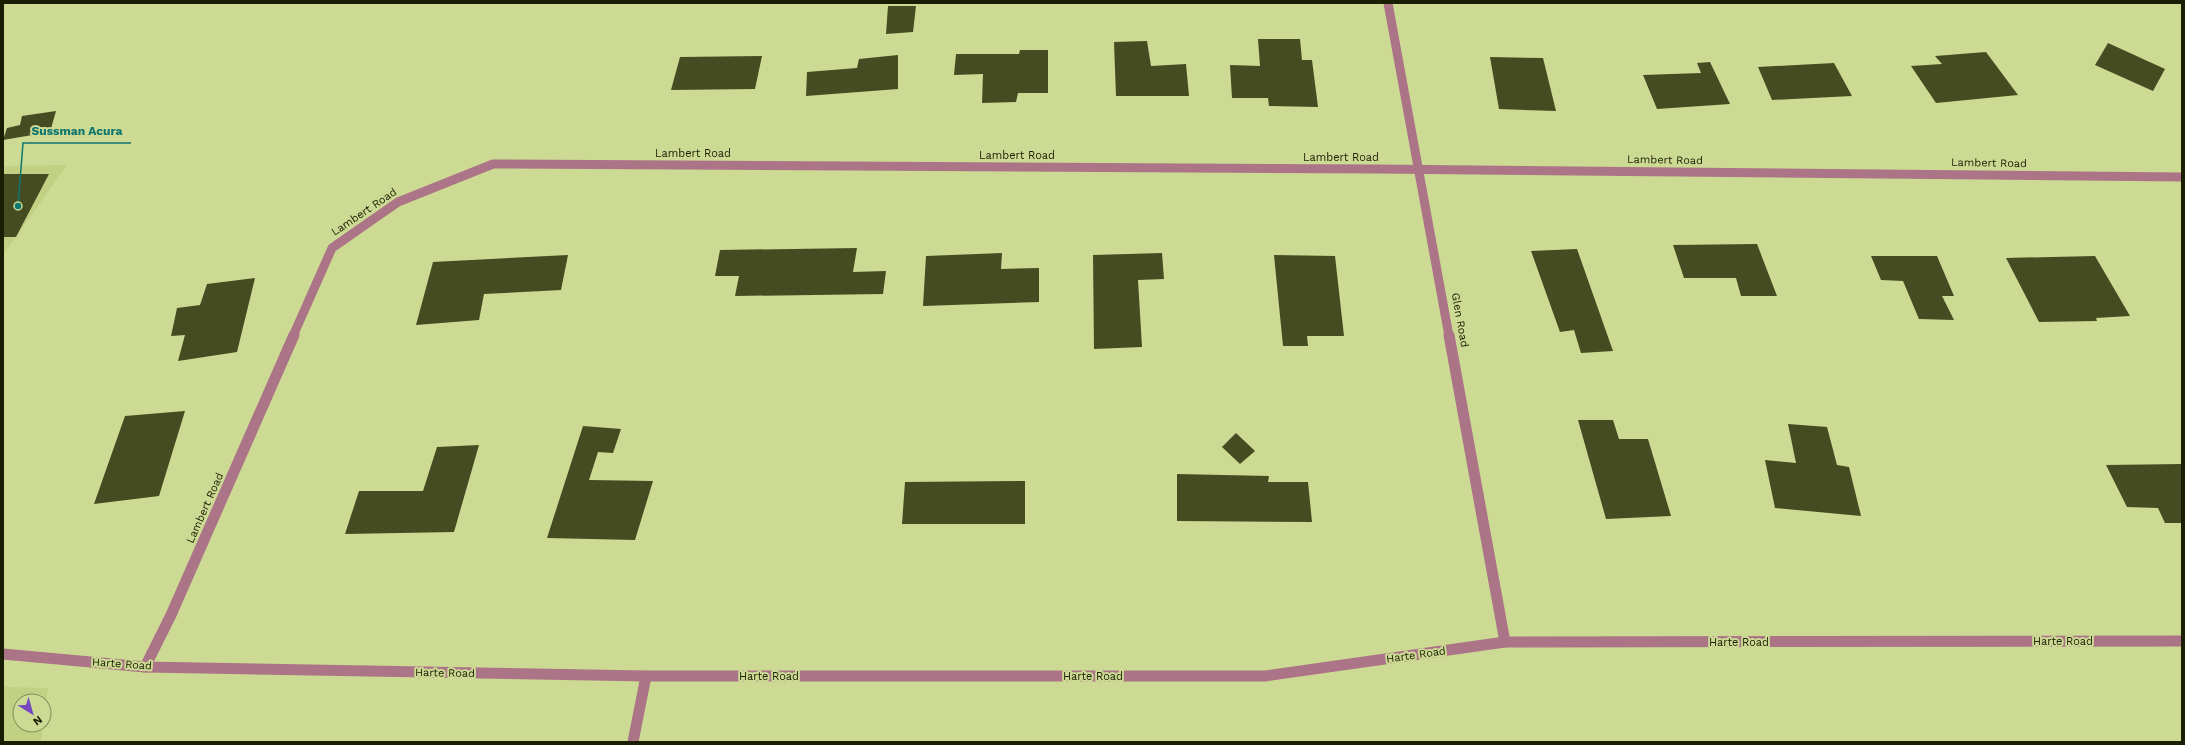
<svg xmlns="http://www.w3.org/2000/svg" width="2185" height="745" font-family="'Work Sans',sans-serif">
<rect width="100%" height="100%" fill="#ccda94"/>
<g fill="#c2d083">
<polygon points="67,165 3,255 3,166"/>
<polygon points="3,687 48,688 44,719 44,701 20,701 20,725 43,725 41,742 3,742"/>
</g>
<g fill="#454c21">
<polygon points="888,6 916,6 913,32 886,34"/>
<polygon points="1258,39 1300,39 1302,60 1312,60 1318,107 1269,106 1268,98 1232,98 1230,65 1260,66"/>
<polygon points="1147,41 1151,66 1186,64 1189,96 1116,96 1114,42"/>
<polygon points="2108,43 2165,69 2153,91 2095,65"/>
<polygon points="1020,50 1048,50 1048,93 1018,93 1016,102 982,103 983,74 954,75 956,54 1019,54"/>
<polygon points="1986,52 2018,95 1936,103 1911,66 1942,64 1935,56"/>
<polygon points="898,55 898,89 806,96 807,72 857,68 859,59"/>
<polygon points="762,56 755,89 671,90 680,57"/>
<polygon points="1490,57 1543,58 1556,111 1499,109"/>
<polygon points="1710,62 1730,104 1657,109 1643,75 1701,73 1697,63"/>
<polygon points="1834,63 1852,96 1772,100 1758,67"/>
<polygon points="56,111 50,132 3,140 7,128 20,125 22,116"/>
<polygon points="3,174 49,174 16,237 3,237"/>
<polygon points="1757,244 1777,296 1741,296 1736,278 1684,278 1673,245"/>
<polygon points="857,248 853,272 886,271 883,294 735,296 739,276 715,276 720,250"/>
<polygon points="1577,249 1613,351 1581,353 1574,330 1560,332 1531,251"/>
<polygon points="1002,253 1001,269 1039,268 1039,302 923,306 926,256"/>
<polygon points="1162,253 1164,279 1138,280 1142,347 1094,349 1093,255"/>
<polygon points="568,255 561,290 484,294 479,320 416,325 433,262"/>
<polygon points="1274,255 1335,256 1344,336 1307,336 1308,346 1283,346"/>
<polygon points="1871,256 1937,256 1954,296 1942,296 1954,320 1919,319 1903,281 1881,280"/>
<polygon points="2095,256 2130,316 2096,318 2097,321 2039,322 2006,258"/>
<polygon points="255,278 237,352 178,361 185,335 171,336 177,308 200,305 207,284"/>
<polygon points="185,411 159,496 94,504 125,416"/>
<polygon points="1578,420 1613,420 1619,439 1648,439 1671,516 1606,519"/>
<polygon points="1788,424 1827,427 1837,465 1849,467 1861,516 1775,508 1765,460 1796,463"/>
<polygon points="583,426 621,429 613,453 598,452 589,480 653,481 635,540 547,538"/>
<polygon points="1236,433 1255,451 1240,464 1222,447"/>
<polygon points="479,445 454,532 345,534 359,491 423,491 437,447"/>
<polygon points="2182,464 2182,523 2165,523 2158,508 2127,507 2106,465"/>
<polygon points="1177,474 1269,476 1268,482 1308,482 1312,522 1177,521"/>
<polygon points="1025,481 1025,524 902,524 905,482"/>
</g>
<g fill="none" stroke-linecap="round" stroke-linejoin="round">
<g stroke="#ac7487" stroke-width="9">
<polyline points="1388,3 1449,336"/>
<polyline points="293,336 332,248 398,202 493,164 1377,169 2182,177"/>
</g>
<g stroke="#ac7487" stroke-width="11">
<polyline points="1449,335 1505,642"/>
<polyline points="3,654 145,667 646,676 1265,676 1505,642 2182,641"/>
<polyline points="145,667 171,615 294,335"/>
<polyline points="633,742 646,676"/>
</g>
</g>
<g text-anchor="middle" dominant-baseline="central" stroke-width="4" stroke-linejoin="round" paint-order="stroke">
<g font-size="11" fill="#191d02" stroke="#ccda94">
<text x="693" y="153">Lambert Road</text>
<text x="1017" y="155">Lambert Road</text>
<text x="1341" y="157">Lambert Road</text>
<text transform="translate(1665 160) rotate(1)">Lambert Road</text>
<text transform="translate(1989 163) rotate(1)">Lambert Road</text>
<text transform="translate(364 212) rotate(-34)">Lambert Road</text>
<text transform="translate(1460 320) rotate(80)">Glen Road</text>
<text transform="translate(205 508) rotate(-66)">Lambert Road</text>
<text x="2063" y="641">Harte Road</text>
<text x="1739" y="642">Harte Road</text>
<text transform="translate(1416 655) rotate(-8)">Harte Road</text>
<text transform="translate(122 664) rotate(4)">Harte Road</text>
<text transform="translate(445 673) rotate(1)">Harte Road</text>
<text x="769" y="676">Harte Road</text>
<text x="1093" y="676">Harte Road</text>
</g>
</g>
<path fill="none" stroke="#0f766e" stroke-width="1.5" d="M18 206L23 143H131"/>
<circle fill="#0f766e" stroke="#ccda94" stroke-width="1.5" cx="18" cy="206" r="4"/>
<g font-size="12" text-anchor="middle" font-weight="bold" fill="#0f766e" stroke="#ccda94" stroke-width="4" stroke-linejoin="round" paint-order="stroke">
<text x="77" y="135">Sussman Acura</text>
</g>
<rect width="2185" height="745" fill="none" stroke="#191d02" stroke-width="8"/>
<g transform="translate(32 713) rotate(143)"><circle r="19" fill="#ccda94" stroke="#848e5a"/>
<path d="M0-3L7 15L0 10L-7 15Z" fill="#7648c0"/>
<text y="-6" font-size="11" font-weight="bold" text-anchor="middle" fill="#191d02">N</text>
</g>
</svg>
